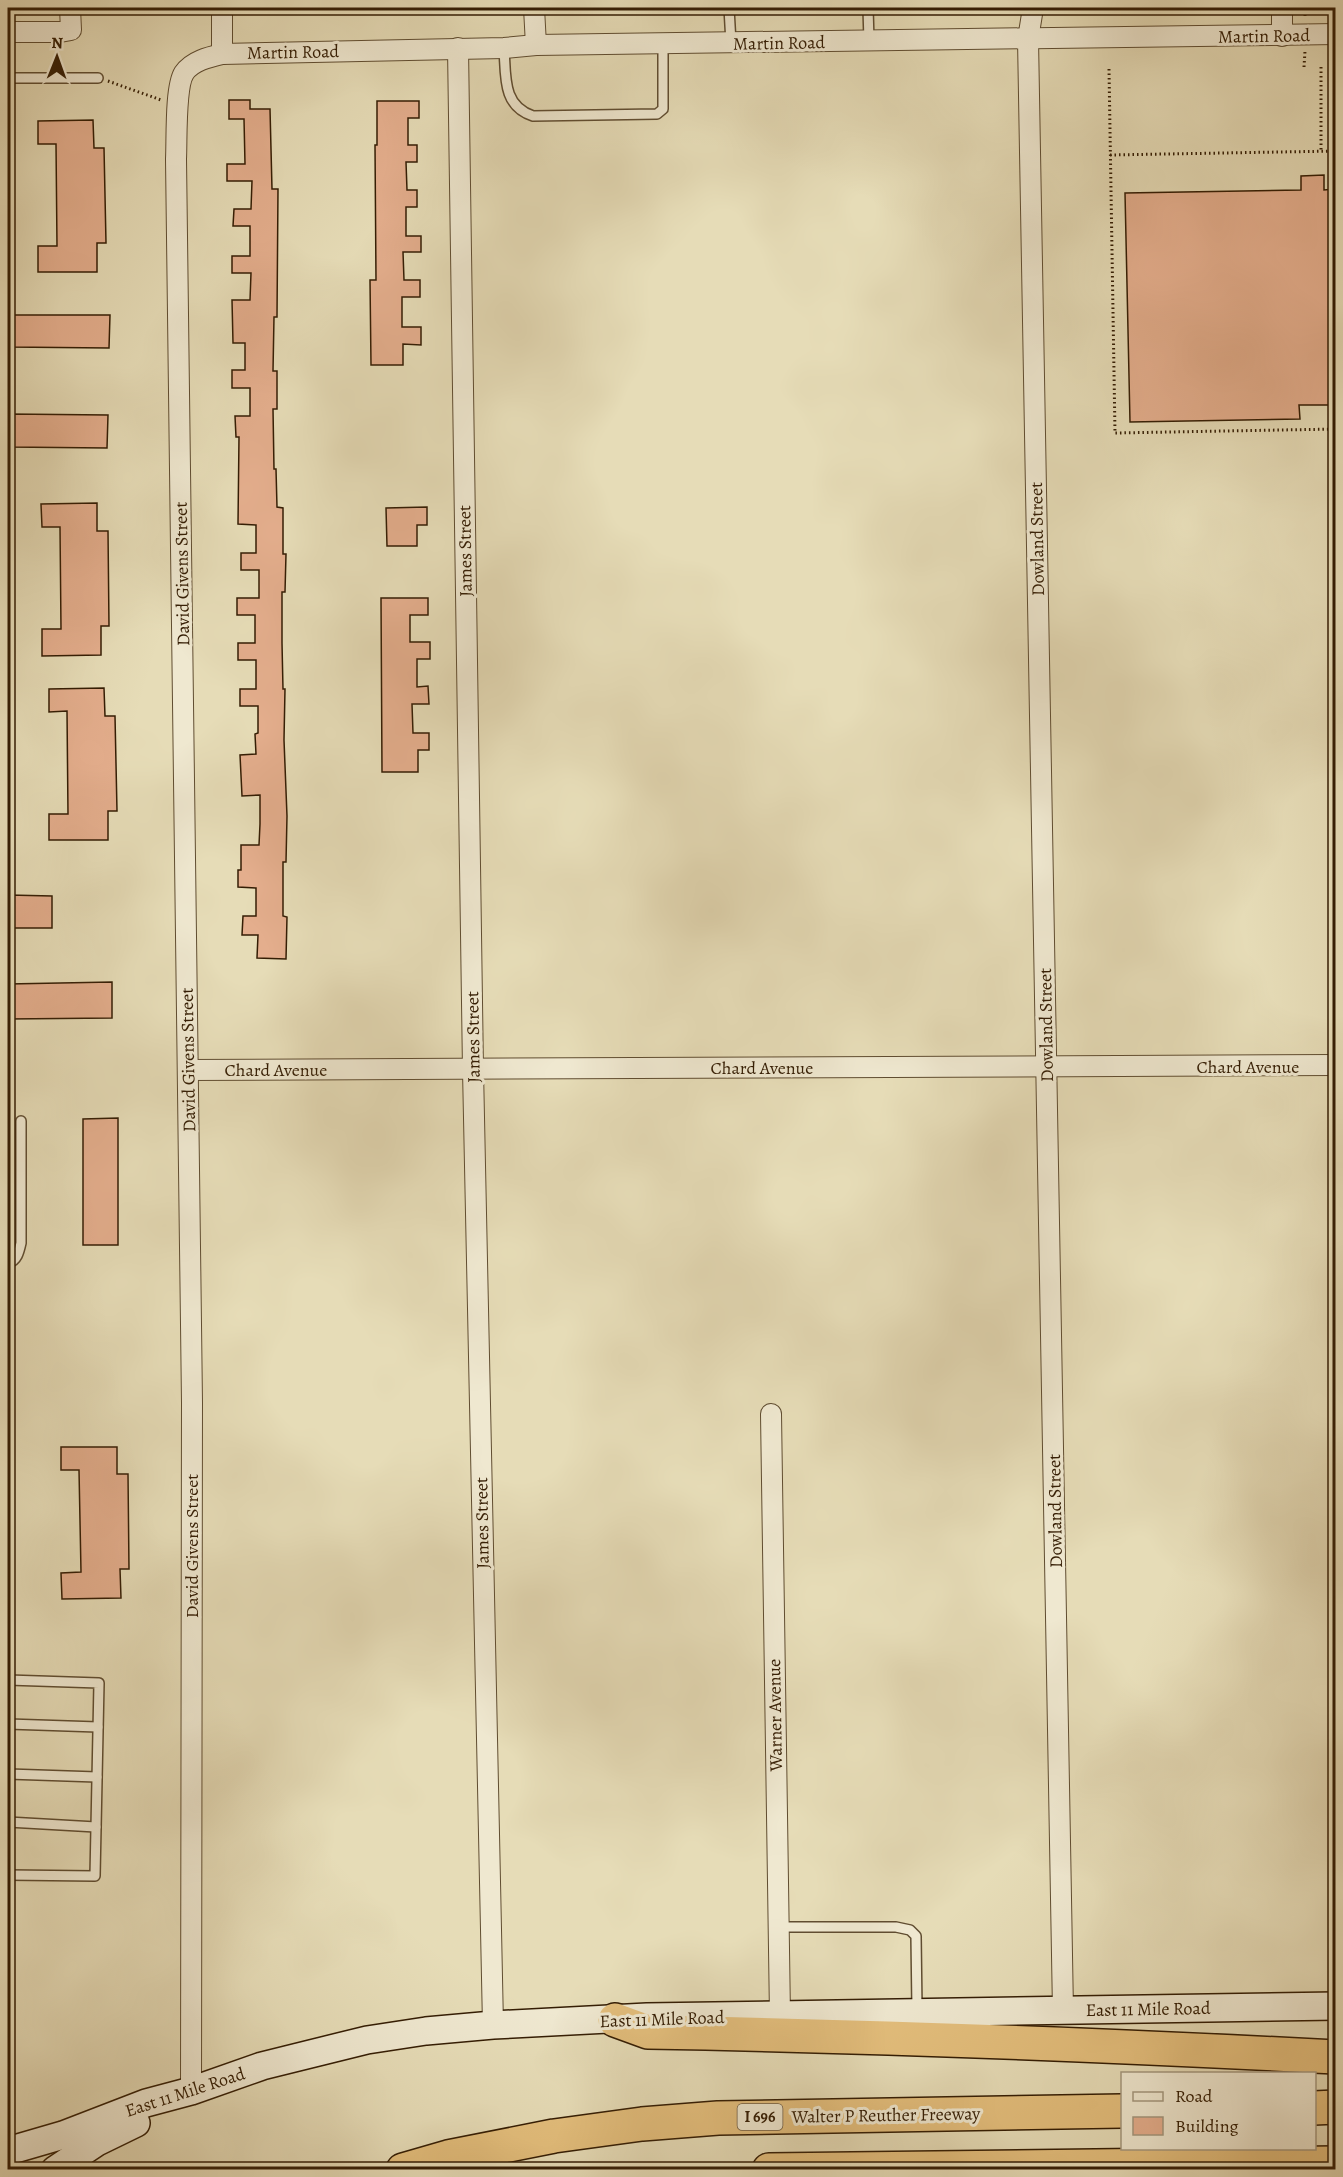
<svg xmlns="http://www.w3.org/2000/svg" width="1343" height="2177" font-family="Alegreya,serif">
<rect width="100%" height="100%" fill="#e6dcb7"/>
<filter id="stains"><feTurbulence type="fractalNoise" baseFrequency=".00333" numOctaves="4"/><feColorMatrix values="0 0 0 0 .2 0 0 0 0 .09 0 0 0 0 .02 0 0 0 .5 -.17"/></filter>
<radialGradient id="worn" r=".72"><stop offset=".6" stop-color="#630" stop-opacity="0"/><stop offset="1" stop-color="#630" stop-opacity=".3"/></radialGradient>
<g fill="#e4ae8d" stroke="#341d04" stroke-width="1.5">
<polygon points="229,100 250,100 250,109 270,109 272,189 278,189 277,317 274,317 273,371 277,371 277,409 273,409 274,469 276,469 277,507 283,508 283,554 286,554 285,592 282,592 282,643 283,689 285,689 284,740 287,816 286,862 283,862 283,916 287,917 286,959 257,958 258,935 242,935 243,916 256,916 256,888 238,887 238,870 241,870 241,845 259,845 260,824 260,795 242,796 240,755 256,754 255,734 258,733 258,706 240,706 240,689 256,689 256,660 238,660 238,643 255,643 255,615 237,615 237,598 259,598 259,570 241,570 241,553 256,553 256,525 238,524 239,437 236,437 235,416 250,416 250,388 232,388 232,370 245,370 245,343 233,343 232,300 250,300 251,273 232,273 232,256 250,256 250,226 233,226 234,209 251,209 252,181 227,181 227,164 245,164 244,119 229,119"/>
<polygon points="377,101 419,101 419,118 408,118 408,145 417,145 417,162 406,162 407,190 417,190 417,207 406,207 406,236 421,236 421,252 403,252 404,280 420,280 420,297 402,297 402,327 421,327 421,345 403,344 403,365 371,365 370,280 376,280 375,145 377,145"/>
<polygon points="93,120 94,148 104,148 106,243 97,243 97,272 38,272 38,246 57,246 56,144 38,144 38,121"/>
<polygon points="1324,175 1324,190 1335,189 1335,405 1299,405 1300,419 1130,422 1125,193 1301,190 1301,176"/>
<polygon points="8,315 110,315 109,348 8,347"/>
<polygon points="8,414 108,415 107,448 8,447"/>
<polygon points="97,503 97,531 108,531 109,626 101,626 101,655 42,656 42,629 61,629 60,527 42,527 41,504"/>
<polygon points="427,507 427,525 417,525 417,546 387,546 386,508"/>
<polygon points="381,598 428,598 428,615 410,615 410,642 430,642 430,659 417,659 417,687 428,686 429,704 412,704 413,733 429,733 429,750 418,750 418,772 382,772"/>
<polygon points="104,688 105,716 115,716 117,811 108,811 108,840 49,840 49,814 68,814 67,711 49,712 49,689"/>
<polygon points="8,895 52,896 52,928 8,928"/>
<polygon points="112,982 112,1018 8,1019 8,984"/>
<polygon points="118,1118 118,1245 83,1245 83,1119"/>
<polygon points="61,1447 117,1447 117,1474 128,1474 129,1569 120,1569 121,1598 62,1599 61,1573 81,1572 79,1470 61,1470"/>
</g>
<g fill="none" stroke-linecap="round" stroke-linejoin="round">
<defs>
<g id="service">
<polyline points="729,8 731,43"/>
<polyline points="868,8 869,41"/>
<path d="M504,48C506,76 502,106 533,116L657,114L663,109V44"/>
<polyline points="8,78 98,78"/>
<path d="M8,1263C17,1261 19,1252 21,1243V1121"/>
<polyline points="8,1680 99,1683 95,1876 8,1875"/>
<polyline points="8,1724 98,1727"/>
<polyline points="8,1774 97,1777"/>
<polyline points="8,1822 96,1827"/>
<polyline points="779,1927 896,1927 910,1930 916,1936 917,2009"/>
</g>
<g id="minor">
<polyline points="534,8 536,45"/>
<polyline points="1033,8 1028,39 1063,2011"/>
<polyline points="8,32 60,32 71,30 70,8"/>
<polyline points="1282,36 1282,8"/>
<polyline points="458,48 473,1070 493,2025"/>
<polyline points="222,54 222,8"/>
<polyline points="188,1070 1336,1065"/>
<polyline points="771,1414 780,2016"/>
<path d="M191,2091L192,1402L176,159C177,140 175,87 184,73C192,61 209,57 222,54L504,48L536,45L1336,34"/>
</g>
<g id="secondary">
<polyline points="8,2151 63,2135 146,2103 191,2091 262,2066 367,2040 426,2031 493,2025 647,2017 1336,2006"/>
<polyline points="55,2170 97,2142 136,2123"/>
</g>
<g id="motorway">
<path d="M615,2020L648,2032C878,2036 1106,2045 1336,2057"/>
<polyline points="1314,2108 1336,2107"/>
<polyline points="403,2170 448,2157 554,2136 642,2124 718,2118 1122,2111"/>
<polyline points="769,2170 1336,2163"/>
</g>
</defs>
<use href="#service" stroke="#604d31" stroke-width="12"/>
<use href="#minor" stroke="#604d31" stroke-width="22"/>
<use href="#secondary" stroke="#341d04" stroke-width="30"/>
<use href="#motorway" stroke="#341d04" stroke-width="36"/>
<g stroke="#341d04" stroke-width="3" stroke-dasharray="1.5 3" stroke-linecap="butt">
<polyline points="1305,16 1305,8"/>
<polyline points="1304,67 1305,51"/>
<polyline points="1321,67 1321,152"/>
<polyline points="1109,69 1115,433 1336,429"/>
<polyline points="108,81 161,100"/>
<polyline points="1110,155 1336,151"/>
</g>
<use href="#service" stroke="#efe8d0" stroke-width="9"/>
<use href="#minor" stroke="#efe8d0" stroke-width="20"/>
<use href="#secondary" stroke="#efe8d0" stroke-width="27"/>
<use href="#motorway" stroke="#e3be7c" stroke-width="33"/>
</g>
<g text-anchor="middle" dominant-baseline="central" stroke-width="6" stroke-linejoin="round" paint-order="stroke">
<rect fill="#efe8d0" stroke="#6c5a41" stroke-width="1.5" x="737.5" y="2104" width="45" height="26" rx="4.5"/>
<g font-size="16" font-weight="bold" fill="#341d04">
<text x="760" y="2117">I 696</text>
</g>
<g font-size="18" fill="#341d04" stroke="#efe8d0">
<text transform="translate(1264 36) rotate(-1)">Martin Road</text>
<text transform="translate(779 43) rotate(-1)">Martin Road</text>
<text transform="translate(293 52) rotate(-1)">Martin Road</text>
<text transform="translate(1037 539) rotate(-91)">Dowland Street</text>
<text transform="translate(465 551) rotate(-91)">James Street</text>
<text transform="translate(182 574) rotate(-91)">David Givens Street</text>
<text transform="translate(1046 1025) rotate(-91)">Dowland Street</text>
<text transform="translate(473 1037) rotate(-91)">James Street</text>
<text transform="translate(188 1060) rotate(-91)">David Givens Street</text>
<text x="1248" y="1067">Chard Avenue</text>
<text x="762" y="1068">Chard Avenue</text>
<text x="276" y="1070">Chard Avenue</text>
<text transform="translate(1055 1511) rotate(-91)">Dowland Street</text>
<text transform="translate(482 1523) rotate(-91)">James Street</text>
<text transform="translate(192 1546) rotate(-90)">David Givens Street</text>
<text transform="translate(775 1715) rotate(-91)">Warner Avenue</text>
<text transform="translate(1148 2009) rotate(-1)">East 11 Mile Road</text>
<text transform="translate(662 2019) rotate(-2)">East 11 Mile Road</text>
<text transform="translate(185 2092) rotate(-18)">East 11 Mile Road</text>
<text transform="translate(886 2115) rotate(-1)">Walter P Reuther Freeway</text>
</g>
</g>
<rect width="1343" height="2177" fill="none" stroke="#e6dcb7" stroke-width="30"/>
<rect x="9" y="9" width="1325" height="2159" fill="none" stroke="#341d04" stroke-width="3"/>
<rect x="15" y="15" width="1313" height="2147" fill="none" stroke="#341d04" stroke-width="1.5"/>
<rect x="1121" y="2072" width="195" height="78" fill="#efe8d0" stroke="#a4977e" stroke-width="1.5"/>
<rect x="1133" y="2092" width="30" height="9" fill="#efe8d0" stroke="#a4977e" stroke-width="1.5"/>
<text x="1175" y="2102" font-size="18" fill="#341d04">Road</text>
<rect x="1133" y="2117" width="30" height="18" fill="#e4ae8d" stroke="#a4977e" stroke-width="1.5"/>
<text x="1175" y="2132" font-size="18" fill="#341d04">Building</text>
<g transform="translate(57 57) rotate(1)" stroke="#efe8d0" stroke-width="4.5" paint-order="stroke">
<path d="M0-4.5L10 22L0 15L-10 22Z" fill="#341d04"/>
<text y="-9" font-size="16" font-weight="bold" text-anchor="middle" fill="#341d04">N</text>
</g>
<rect width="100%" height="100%" filter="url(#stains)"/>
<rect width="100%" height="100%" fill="url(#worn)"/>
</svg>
